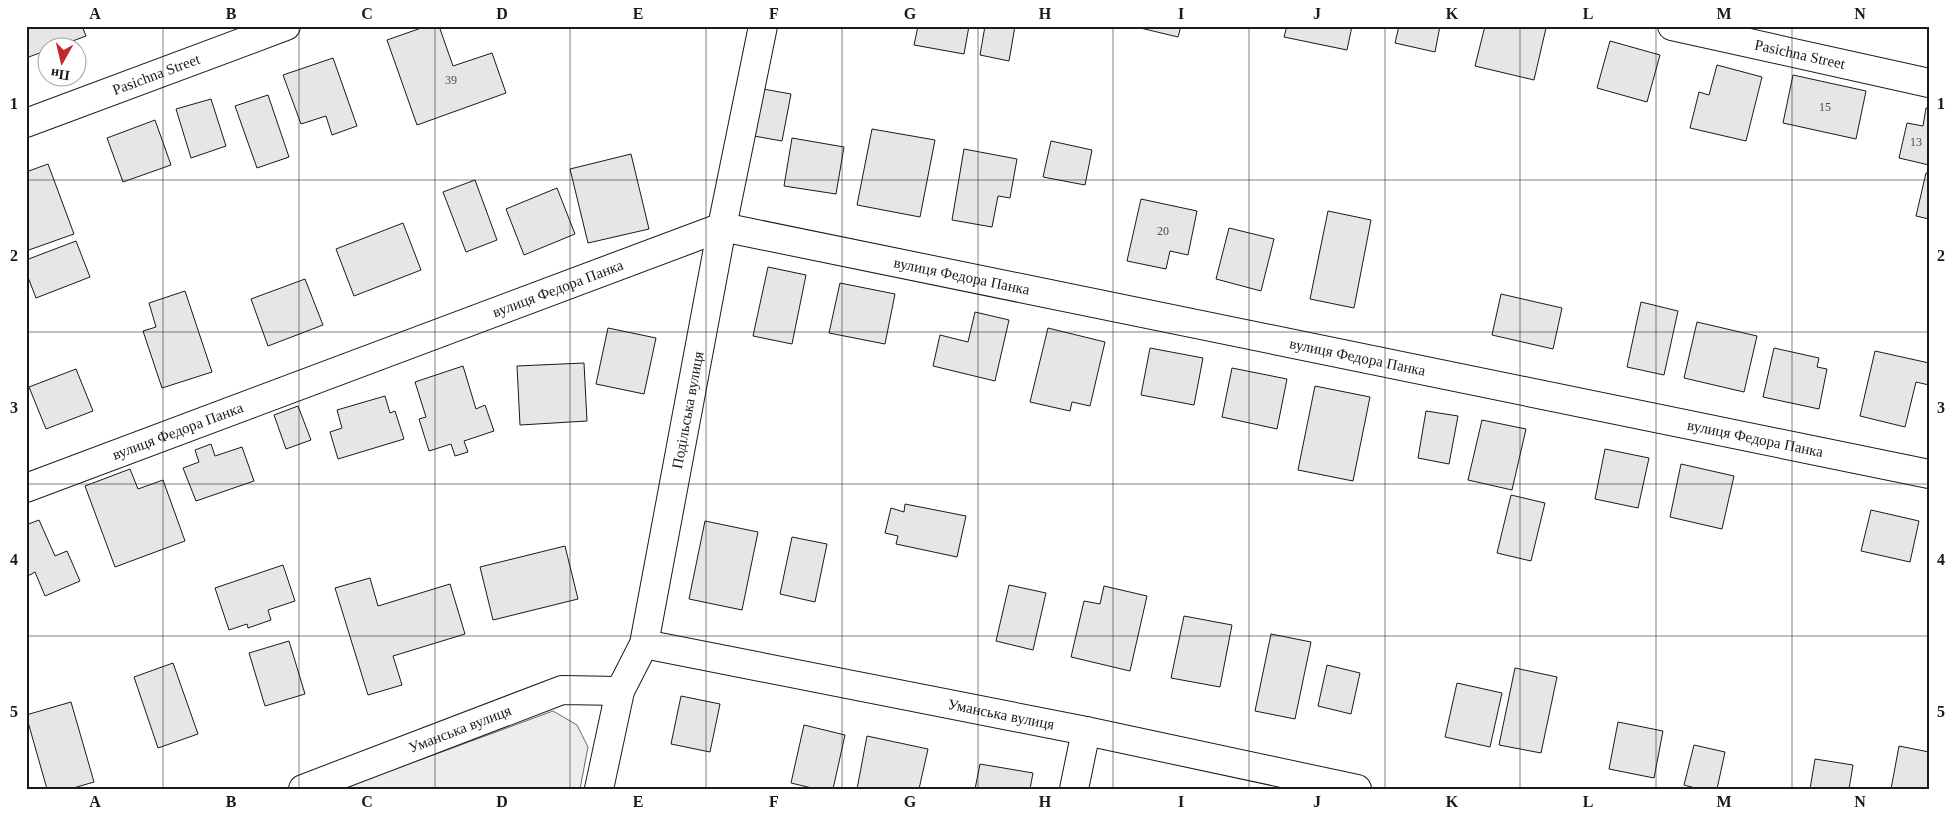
<svg xmlns="http://www.w3.org/2000/svg" width="1955" height="815" font-family="Georgia,serif">
<rect width="100%" height="100%" fill="#fff"/>
<polygon fill="#ededed" stroke="#6a6a6a" points="553,711 577,725 588,747 580,789 341,789"/>
<g fill="#e6e6e6" stroke="#1a1a1a">
<polygon points="26,26 82,26 86,36 54,48 48,48 48,50 26,58"/>
<polygon points="427,26 439,26 453,66 492,53 506,93 417,125 387,40"/>
<polygon points="918,26 969,26 964,54 914,45"/>
<polygon points="985,26 1015,26 1009,61 980,55"/>
<polygon points="1132,26 1181,26 1178,37"/>
<polygon points="1287,26 1352,26 1347,50 1284,37"/>
<polygon points="1399,26 1440,26 1435,52 1395,43"/>
<polygon points="1485,26 1546,28 1534,80 1475,66"/>
<polygon points="1610,41 1660,55 1647,102 1597,88"/>
<polygon points="333,58 357,126 332,135 326,116 301,124 283,75"/>
<polygon points="1717,65 1762,77 1746,141 1690,128 1699,92 1709,95"/>
<polygon points="1793,75 1866,91 1856,139 1783,123"/>
<polygon points="763,89 791,94 782,141 754,136"/>
<polygon points="268,95 289,157 257,168 235,106"/>
<polygon points="211,99 226,146 191,158 176,109"/>
<polygon points="1926,108 1929,108 1929,165 1899,158 1907,123 1923,126"/>
<polygon points="155,120 171,165 123,182 107,138"/>
<polygon points="872,129 935,140 920,217 857,205"/>
<polygon points="792,138 844,147 836,194 784,186"/>
<polygon points="1051,141 1092,150 1085,185 1043,177"/>
<polygon points="964,149 1017,159 1010,198 998,196 992,227 952,220"/>
<polygon points="631,154 649,229 588,243 570,169"/>
<polygon points="48,164 74,234 26,251 26,172"/>
<polygon points="1926,173 1929,173 1929,219 1916,216"/>
<polygon points="475,180 497,240 466,252 443,192"/>
<polygon points="557,188 575,234 524,255 506,209"/>
<polygon points="1141,199 1197,211 1188,255 1170,251 1166,269 1127,261"/>
<polygon points="1328,211 1371,220 1354,308 1310,299"/>
<polygon points="403,223 421,270 354,296 336,249"/>
<polygon points="1229,228 1274,239 1261,291 1216,279"/>
<polygon points="76,241 90,277 36,298 26,272 26,260"/>
<polygon points="768,267 806,275 792,344 753,336"/>
<polygon points="305,279 323,325 268,346 251,299"/>
<polygon points="840,283 895,294 885,344 829,333"/>
<polygon points="185,291 212,372 162,388 143,331 156,327 149,303"/>
<polygon points="1501,294 1562,308 1553,349 1492,335"/>
<polygon points="1641,302 1678,311 1664,375 1627,367"/>
<polygon points="975,312 1009,320 995,381 933,366 940,335 968,342"/>
<polygon points="1697,322 1757,336 1744,392 1684,378"/>
<polygon points="608,328 656,338 644,394 596,384"/>
<polygon points="1048,328 1105,342 1090,406 1072,402 1070,411 1030,402"/>
<polygon points="1150,348 1203,358 1194,405 1141,395"/>
<polygon points="1774,348 1819,358 1817,367 1827,369 1819,409 1763,397"/>
<polygon points="1875,351 1929,363 1929,385 1916,382 1905,427 1860,416"/>
<polygon points="584,363 587,421 520,425 517,366"/>
<polygon points="463,366 476,409 485,405 494,431 464,441 468,452 455,456 451,444 429,451 419,419 426,417 415,382"/>
<polygon points="1232,368 1287,379 1277,429 1222,417"/>
<polygon points="76,369 93,411 46,429 29,387"/>
<polygon points="1315,386 1370,397 1353,481 1298,470"/>
<polygon points="385,396 390,413 395,411 404,439 338,459 330,432 342,428 337,410"/>
<polygon points="298,406 311,440 286,449 274,415"/>
<polygon points="1426,411 1458,416 1449,464 1418,458"/>
<polygon points="1482,420 1526,429 1512,490 1468,480"/>
<polygon points="211,444 215,456 242,447 254,481 196,501 183,468 199,462 195,450"/>
<polygon points="1605,449 1649,458 1638,508 1595,499"/>
<polygon points="1681,464 1734,476 1722,529 1670,517"/>
<polygon points="130,469 138,489 163,480 185,541 115,567 85,486"/>
<polygon points="1511,495 1545,503 1531,561 1497,553"/>
<polygon points="905,504 966,516 957,557 896,544 898,536 885,533 891,508 904,512"/>
<polygon points="1871,510 1919,521 1910,562 1861,551"/>
<polygon points="39,520 55,556 67,551 80,581 45,596 35,572 26,577 26,525"/>
<polygon points="705,521 758,532 742,610 689,599"/>
<polygon points="792,537 827,544 815,602 780,594"/>
<polygon points="565,546 578,599 493,620 480,567"/>
<polygon points="283,565 295,601 268,610 271,620 248,628 247,624 229,630 215,588"/>
<polygon points="370,578 378,606 450,584 465,634 393,656 402,685 368,695 335,588"/>
<polygon points="1009,585 1046,593 1033,650 996,641"/>
<polygon points="1104,586 1147,596 1130,671 1071,657 1084,601 1100,604"/>
<polygon points="1184,616 1232,625 1220,687 1171,678"/>
<polygon points="1271,634 1311,642 1295,719 1255,711"/>
<polygon points="289,641 305,694 265,706 249,653"/>
<polygon points="173,663 198,734 158,748 134,677"/>
<polygon points="1327,665 1360,673 1351,714 1318,706"/>
<polygon points="1515,668 1557,677 1541,753 1499,745"/>
<polygon points="1457,683 1502,693 1490,747 1445,737"/>
<polygon points="681,696 720,704 710,752 671,744"/>
<polygon points="71,702 94,782 70,789 47,789 26,715"/>
<polygon points="1618,722 1663,731 1654,778 1609,769"/>
<polygon points="804,725 845,735 833,789 816,789 791,783"/>
<polygon points="867,736 928,749 919,789 857,789"/>
<polygon points="1694,745 1725,752 1717,789 1699,789 1684,785"/>
<polygon points="1899,746 1929,752 1929,789 1891,789"/>
<polygon points="1815,759 1853,765 1849,789 1810,789"/>
<polygon points="980,764 1033,773 1030,789 975,789"/>
</g>
<g fill="none" stroke-linecap="round" stroke-linejoin="round">
<defs>
<g id="minor">
<path id="s1" d="M1672,26L1929,83"/>
<path id="s2" d="M26,123L286,26"/>
<path id="s3" d="M26,488L722,227L1929,474"/>
<path id="s4" d="M644,644L1086,731L1357,789"/>
<path id="s5" d="M303,789L562,690L620,691"/>
<path id="s6" d="M599,789L620,691L644,644L722,227L763,26"/>
<polyline points="1074,789 1086,731"/>
</g>
</defs>
<use href="#minor" stroke="#1a1a1a" stroke-width="30"/>
<use href="#minor" stroke="#fff" stroke-width="28"/>
</g>
<path fill="none" stroke="#1a1a1a" stroke-width="1" stroke-opacity="0.55" d="M163,26V789M299,26V789M435,26V789M570,26V789M706,26V789M842,26V789M978,26V789M1113,26V789M1249,26V789M1385,26V789M1520,26V789M1656,26V789M1792,26V789M26,180H1929M26,332H1929M26,484H1929M26,636H1929"/>
<g text-anchor="middle" dominant-baseline="central" stroke-width="4" stroke-linejoin="round" paint-order="stroke">
<g font-size="12" fill="#4d4d4d">
<text x="451" y="80">39</text>
<text x="1825" y="107">15</text>
<text x="1916" y="142">13</text>
<text x="1163" y="231">20</text>
</g>
<g font-size="15" fill="#1a1a1a" stroke="#fff">
<text stroke="none"><textPath href="#s1" startOffset="131">Pasichna Street</textPath></text>
<text stroke="none"><textPath href="#s2" startOffset="139">Pasichna Street</textPath></text>
<text stroke="none"><textPath href="#s3" startOffset="988">вулиця Федора Панка</textPath></text>
<text stroke="none"><textPath href="#s3" startOffset="568">вулиця Федора Панка</textPath></text>
<text stroke="none"><textPath href="#s3" startOffset="1392">вулиця Федора Панка</textPath></text>
<text stroke="none"><textPath href="#s6" startOffset="391">Подільська вулиця</textPath></text>
<text stroke="none"><textPath href="#s3" startOffset="162">вулиця Федора Панка</textPath></text>
<text stroke="none"><textPath href="#s3" startOffset="1798">вулиця Федора Панка</textPath></text>
<text stroke="none"><textPath href="#s4" startOffset="364">Уманська вулиця</textPath></text>
<text stroke="none"><textPath href="#s5" startOffset="168">Уманська вулиця</textPath></text>
</g>
</g>
<rect width="1955" height="815" fill="none" stroke="#ffffff" stroke-width="55"/>
<g transform="translate(62 62) rotate(188)"><circle r="24" fill="#ffffff" stroke="#a3a3a3"/>
<path d="M0-4L9 19L0 12L-9 19Z" fill="#c62828"/>
<text y="-8" font-size="14" font-weight="bold" text-anchor="middle" fill="#1a1a1a">Пн</text>
</g>
<rect x="28" y="28" width="1900" height="760" fill="none" stroke="#1a1a1a" stroke-width="2"/>
<g font-size="16" text-anchor="middle" font-weight="bold" fill="#1a1a1a">
<text x="95" y="19">A</text>
<text x="231" y="19">B</text>
<text x="367" y="19">C</text>
<text x="502" y="19">D</text>
<text x="638" y="19">E</text>
<text x="774" y="19">F</text>
<text x="910" y="19">G</text>
<text x="1045" y="19">H</text>
<text x="1181" y="19">I</text>
<text x="1317" y="19">J</text>
<text x="1452" y="19">K</text>
<text x="1588" y="19">L</text>
<text x="1724" y="19">M</text>
<text x="1860" y="19">N</text>
<text x="14" y="109">1</text>
<text x="1941" y="109">1</text>
<text x="14" y="261">2</text>
<text x="1941" y="261">2</text>
<text x="14" y="413">3</text>
<text x="1941" y="413">3</text>
<text x="14" y="565">4</text>
<text x="1941" y="565">4</text>
<text x="14" y="717">5</text>
<text x="1941" y="717">5</text>
<text x="95" y="807">A</text>
<text x="231" y="807">B</text>
<text x="367" y="807">C</text>
<text x="502" y="807">D</text>
<text x="638" y="807">E</text>
<text x="774" y="807">F</text>
<text x="910" y="807">G</text>
<text x="1045" y="807">H</text>
<text x="1181" y="807">I</text>
<text x="1317" y="807">J</text>
<text x="1452" y="807">K</text>
<text x="1588" y="807">L</text>
<text x="1724" y="807">M</text>
<text x="1860" y="807">N</text>
</g>
</svg>
